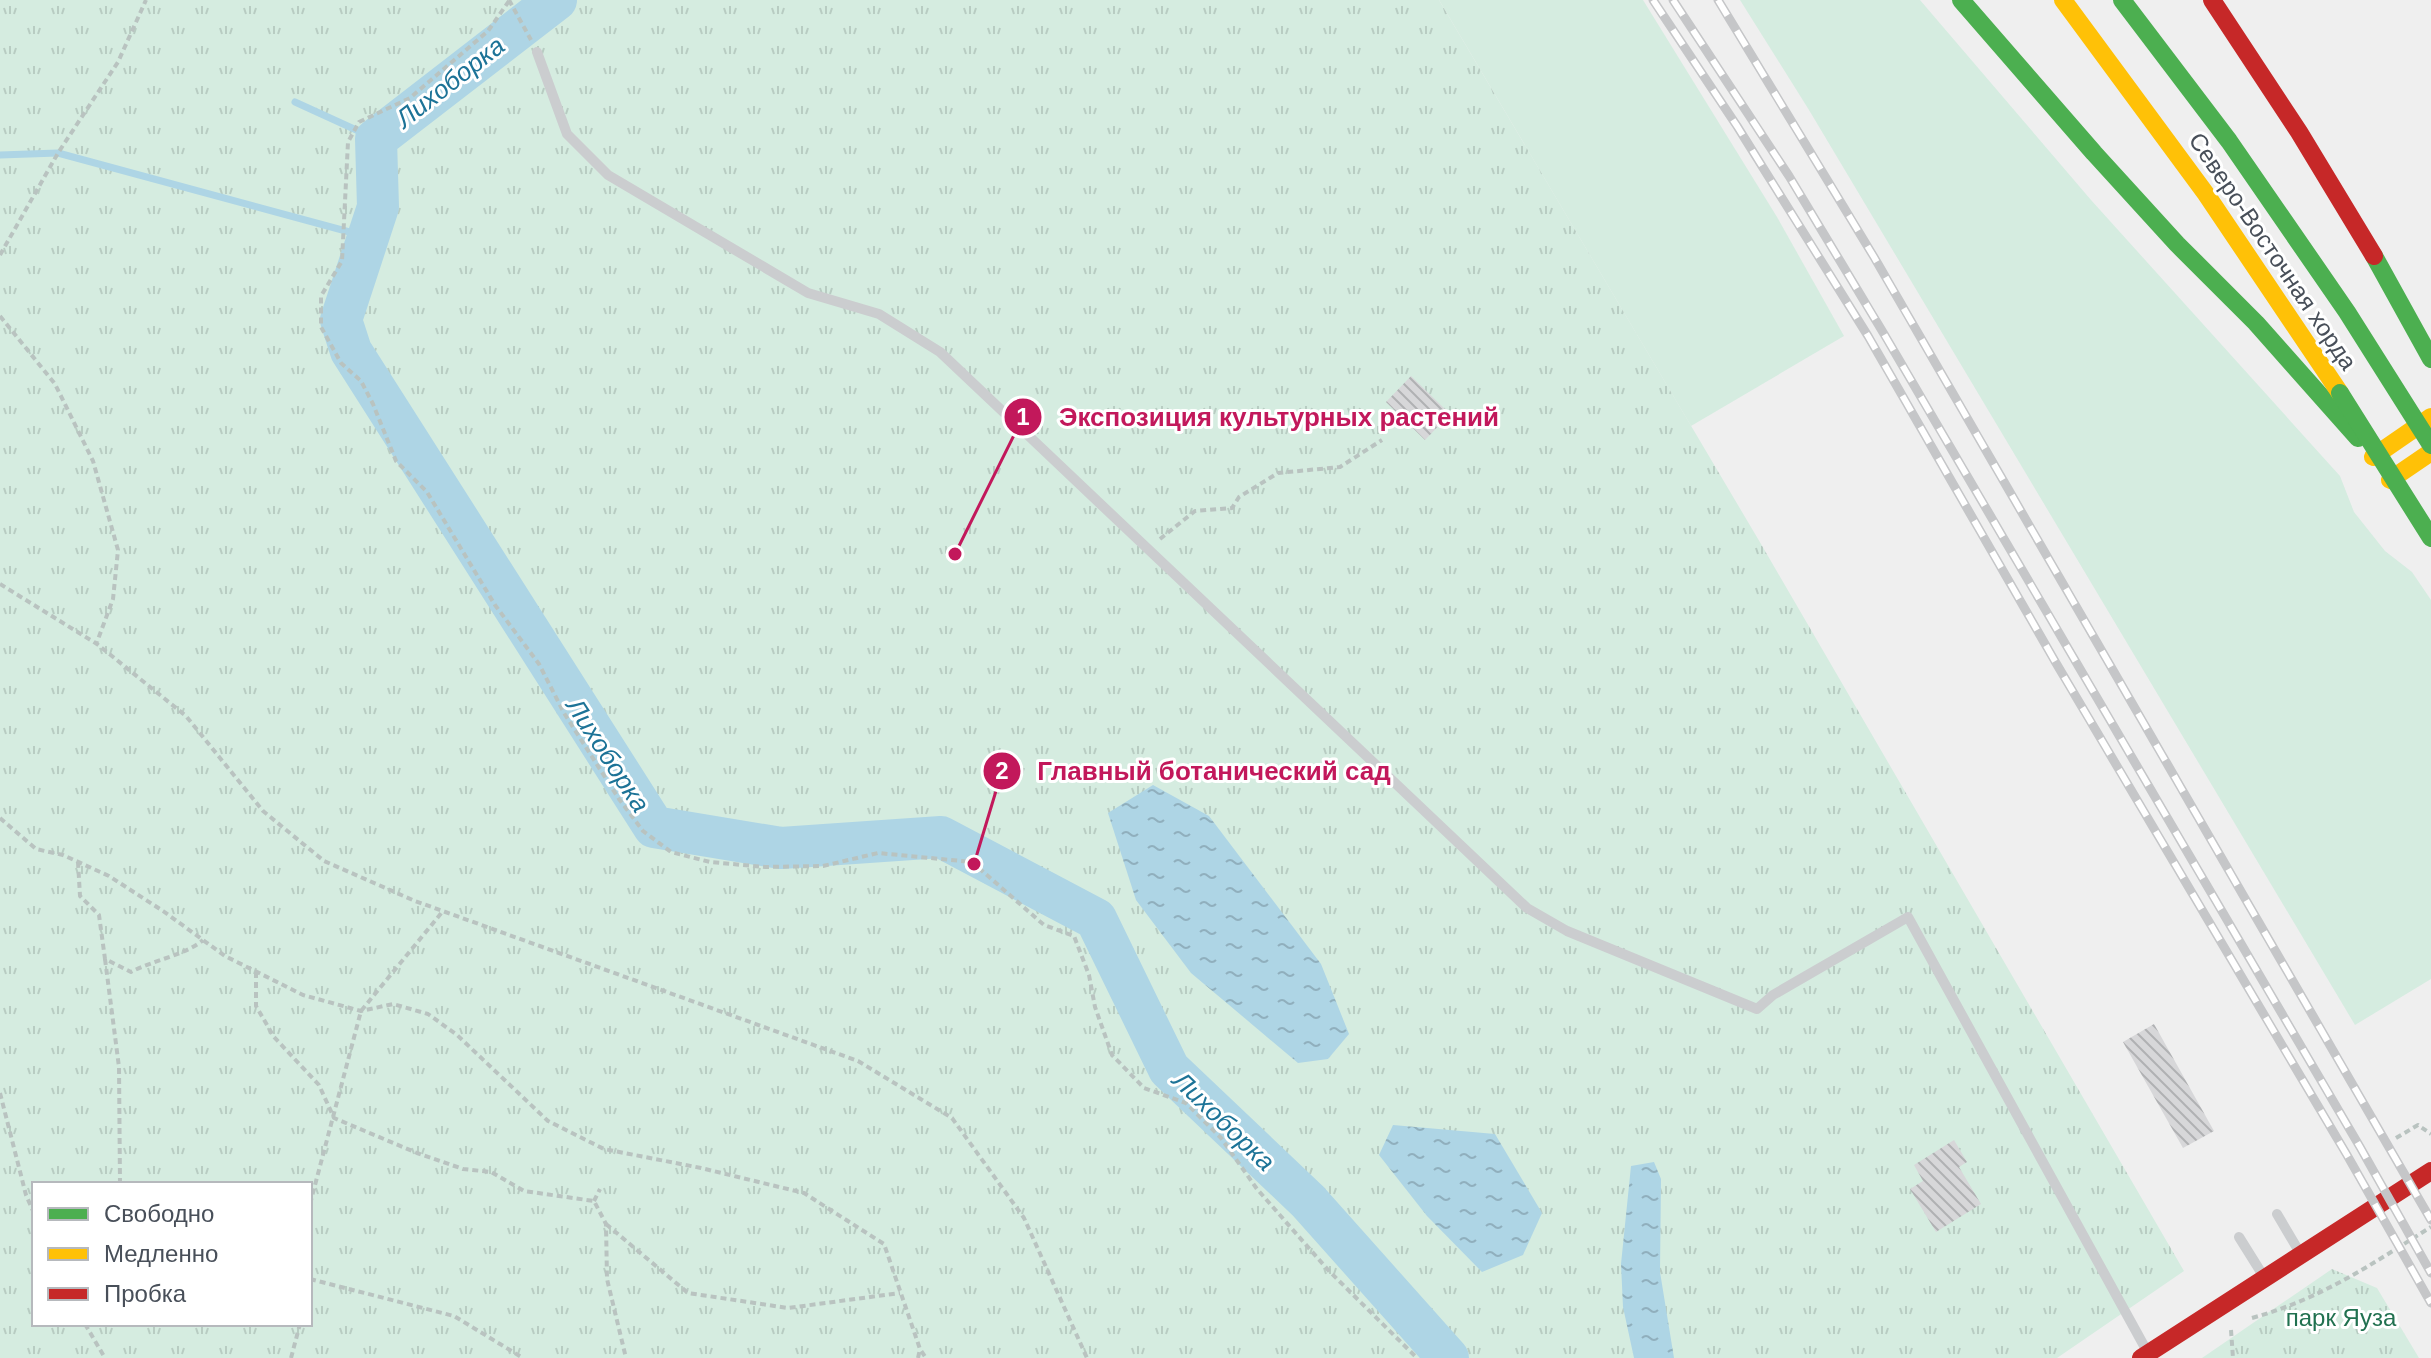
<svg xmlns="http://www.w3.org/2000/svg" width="2431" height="1358" font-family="Arial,sans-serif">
<defs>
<pattern id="park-tufts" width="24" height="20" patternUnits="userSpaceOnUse" patternTransform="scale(2)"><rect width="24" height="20" fill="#d5ece0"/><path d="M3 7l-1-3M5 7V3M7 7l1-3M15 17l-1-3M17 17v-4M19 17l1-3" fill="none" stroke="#b8ccc2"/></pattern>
<pattern id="water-ripples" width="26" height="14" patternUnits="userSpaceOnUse" patternTransform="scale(2)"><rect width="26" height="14" fill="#aed5e5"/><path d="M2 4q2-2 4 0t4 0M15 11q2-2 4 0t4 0" fill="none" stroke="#90afbd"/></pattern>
<pattern id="building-back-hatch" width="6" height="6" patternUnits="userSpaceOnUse" patternTransform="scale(2)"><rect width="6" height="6" fill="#d7d7d9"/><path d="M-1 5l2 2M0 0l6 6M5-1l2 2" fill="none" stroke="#b0b1b3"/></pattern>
</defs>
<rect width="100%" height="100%" fill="#efefef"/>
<g fill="#d5ece0">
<polygon points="1439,0 1643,0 1777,217 1844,336 1691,426"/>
<polygon points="1740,0 1920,0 2091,200 2340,476 2354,512 2385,551 2412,572 2431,600 2431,979 2355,1025 1809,110"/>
</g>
<g fill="url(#park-tufts)" fill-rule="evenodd">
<path d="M0,0H1439L1761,544L2184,1271L2057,1358H0ZM34,1184H310V1324H34Z"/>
<polygon points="2332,1269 2377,1288 2419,1358 2202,1358"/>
</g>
<g fill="url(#water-ripples)">
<polygon points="1153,785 1209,816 1321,964 1349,1034 1328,1059 1298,1063 1191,973 1136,900 1108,813"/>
<polygon points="1393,1125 1495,1134 1542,1213 1523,1255 1482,1272 1427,1216 1379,1155"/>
<polygon points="1654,1162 1661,1179 1660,1272 1674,1358 1634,1358 1623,1307 1621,1264 1631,1166"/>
</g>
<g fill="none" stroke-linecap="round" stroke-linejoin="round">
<g stroke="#aed5e5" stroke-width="7">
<polyline points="295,102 376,139"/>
<polyline points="0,155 58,153 368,237"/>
</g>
<polyline stroke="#aed5e5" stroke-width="42" points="556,0 376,139 378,207 341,320 351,351 654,827 781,848 941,837 1096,919 1169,1069 1308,1201 1448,1358"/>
</g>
<g fill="url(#building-back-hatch)">
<polygon points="1411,376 1450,414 1425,440 1386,402"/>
<polygon points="2154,1024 2214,1131 2183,1148 2123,1042"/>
<polygon points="1954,1140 1967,1162 1959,1167 1981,1204 1936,1232 1910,1189 1923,1181 1914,1165"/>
</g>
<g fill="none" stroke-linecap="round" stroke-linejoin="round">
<g stroke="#b9c3c0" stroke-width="4" stroke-dasharray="6 4" stroke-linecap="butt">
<polyline points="509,0 531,40"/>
<polyline points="509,1 488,31 410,98 359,122 348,142 342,261 321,296 321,327 341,363 361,381 373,404 396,461 427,492 495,605 539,664 564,713 619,799 643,831 671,852 710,862 765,867 823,866 878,853 972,862 1044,925 1074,936 1089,975 1095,1007 1112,1055 1144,1088 1186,1103 1221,1138 1257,1189 1329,1271 1417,1358"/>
<polyline points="0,255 58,153 118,62 146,0"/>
<polyline points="0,316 55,384 93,461 118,550 113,599 97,642"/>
<polyline points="1160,539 1195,511 1232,508 1239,497 1278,473 1340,467 1382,440"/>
<polyline points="0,584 97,644 186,716 263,811 324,861 415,901 858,1061 952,1118 1024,1218 1087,1358"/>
<polyline points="0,818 36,849 63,855 109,876 163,911 225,956 303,995 361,1011 393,1004 428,1014 457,1035 548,1121 604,1149 701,1168 804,1193 884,1244 920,1349 926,1358"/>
<path d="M78,862L80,896L99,915L105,959L131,972C151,961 188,954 203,940"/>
<polyline points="105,959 119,1067 120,1184"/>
<polyline points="256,972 256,1006 274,1037 319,1085 334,1118 417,1153 463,1169 491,1172 524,1191 594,1201 606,1224 607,1279 626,1358"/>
<polyline points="0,1093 26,1195 34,1213"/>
<polyline points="2396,1138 2418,1125 2431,1134"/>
<polyline points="594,1201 600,1189"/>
<polyline points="310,1204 361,1011 443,911"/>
<polyline points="606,1224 688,1293 788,1308 900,1293"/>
<polyline points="310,1279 454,1316 523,1358"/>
<path d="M2252,1318C2323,1298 2370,1265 2431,1227"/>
<polyline points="85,1324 105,1358"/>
<polyline points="2231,1330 2233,1358"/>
<polyline points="291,1358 300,1324"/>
<polyline points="918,1358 920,1349"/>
</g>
<g stroke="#cbcdcf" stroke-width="10">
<polyline points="537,52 567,134 608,175 808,293 879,314 940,352 1527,908 1567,931 1757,1009 1773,995 1908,917 2148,1353"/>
<polyline points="2277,1214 2300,1253"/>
<polyline points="2239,1237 2264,1277"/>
</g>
<g stroke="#4caf50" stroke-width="18">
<polyline points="1961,0 2094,153 2177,244 2256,323 2358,438"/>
<polyline points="2374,256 2431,359"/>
</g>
<g stroke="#ffc107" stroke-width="18">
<polyline points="2063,0 2206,194 2340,393"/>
<polyline points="2373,457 2431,417"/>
<polyline points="2390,480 2431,452"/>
</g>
<g stroke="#c62828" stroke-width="18">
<polyline points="2212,0 2299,132 2374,256"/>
<polyline points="2141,1358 2431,1171"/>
</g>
<defs>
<g id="rail">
<polyline points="1653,0 1737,126 1868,336 2056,663 2347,1155 2431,1303"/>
<polyline points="1673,0 1789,176 1884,334 2360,1147 2431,1273"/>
<polyline points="1718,0 1874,257 2431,1220"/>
</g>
</defs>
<use href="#rail" stroke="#c5c6c8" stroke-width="9"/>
<use href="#rail" stroke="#fff" stroke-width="6" stroke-dasharray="18" stroke-linecap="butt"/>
<g stroke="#4caf50" stroke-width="18">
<polyline points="2122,0 2229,141 2347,312 2431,445"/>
<polyline points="2340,393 2431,538"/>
</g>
</g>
<g text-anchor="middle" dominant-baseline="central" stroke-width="6" stroke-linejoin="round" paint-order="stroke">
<g font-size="24" fill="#484f59" stroke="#fff">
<text transform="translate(2273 251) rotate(56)">Северо-Восточная хорда</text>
</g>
<g font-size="24" fill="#217150" stroke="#fff">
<text x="2341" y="1317">парк Яуза</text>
</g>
<g font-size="26" font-style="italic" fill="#1c7397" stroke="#fff">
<text transform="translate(450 82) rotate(-38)">Лихоборка</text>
<text transform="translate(608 755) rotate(57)">Лихоборка</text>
<text transform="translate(1224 1121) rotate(44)">Лихоборка</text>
</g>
</g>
<path fill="none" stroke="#c2185b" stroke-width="3" d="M955 554L1023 417M974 864L1002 771"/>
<g fill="#c2185b" stroke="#fff" stroke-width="3">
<circle cx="955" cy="554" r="8"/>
<circle cx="974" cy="864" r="8"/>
<circle cx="1023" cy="417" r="20"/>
<circle cx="1002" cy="771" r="20"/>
</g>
<g font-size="24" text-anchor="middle" font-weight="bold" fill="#fff">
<text x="1023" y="425">1</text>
<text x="1002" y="779">2</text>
</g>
<g font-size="26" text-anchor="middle" font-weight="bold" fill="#c2185b" stroke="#fff" stroke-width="6" stroke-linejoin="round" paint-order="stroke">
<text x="1279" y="426">Экспозиция культурных растений</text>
<text x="1214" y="780">Главный ботанический сад</text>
</g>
<rect x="32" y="1182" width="280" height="144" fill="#ffffff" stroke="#b6b9bd" stroke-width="2"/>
<rect x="48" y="1208" width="40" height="12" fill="#4caf50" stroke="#b6b9bd" stroke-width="2"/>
<text x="104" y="1222" font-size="24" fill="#484f59">Свободно</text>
<rect x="48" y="1248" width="40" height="12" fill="#ffc107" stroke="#b6b9bd" stroke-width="2"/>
<text x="104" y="1262" font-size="24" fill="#484f59">Медленно</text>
<rect x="48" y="1288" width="40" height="12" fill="#c62828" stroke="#b6b9bd" stroke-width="2"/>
<text x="104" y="1302" font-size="24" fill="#484f59">Пробка</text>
</svg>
